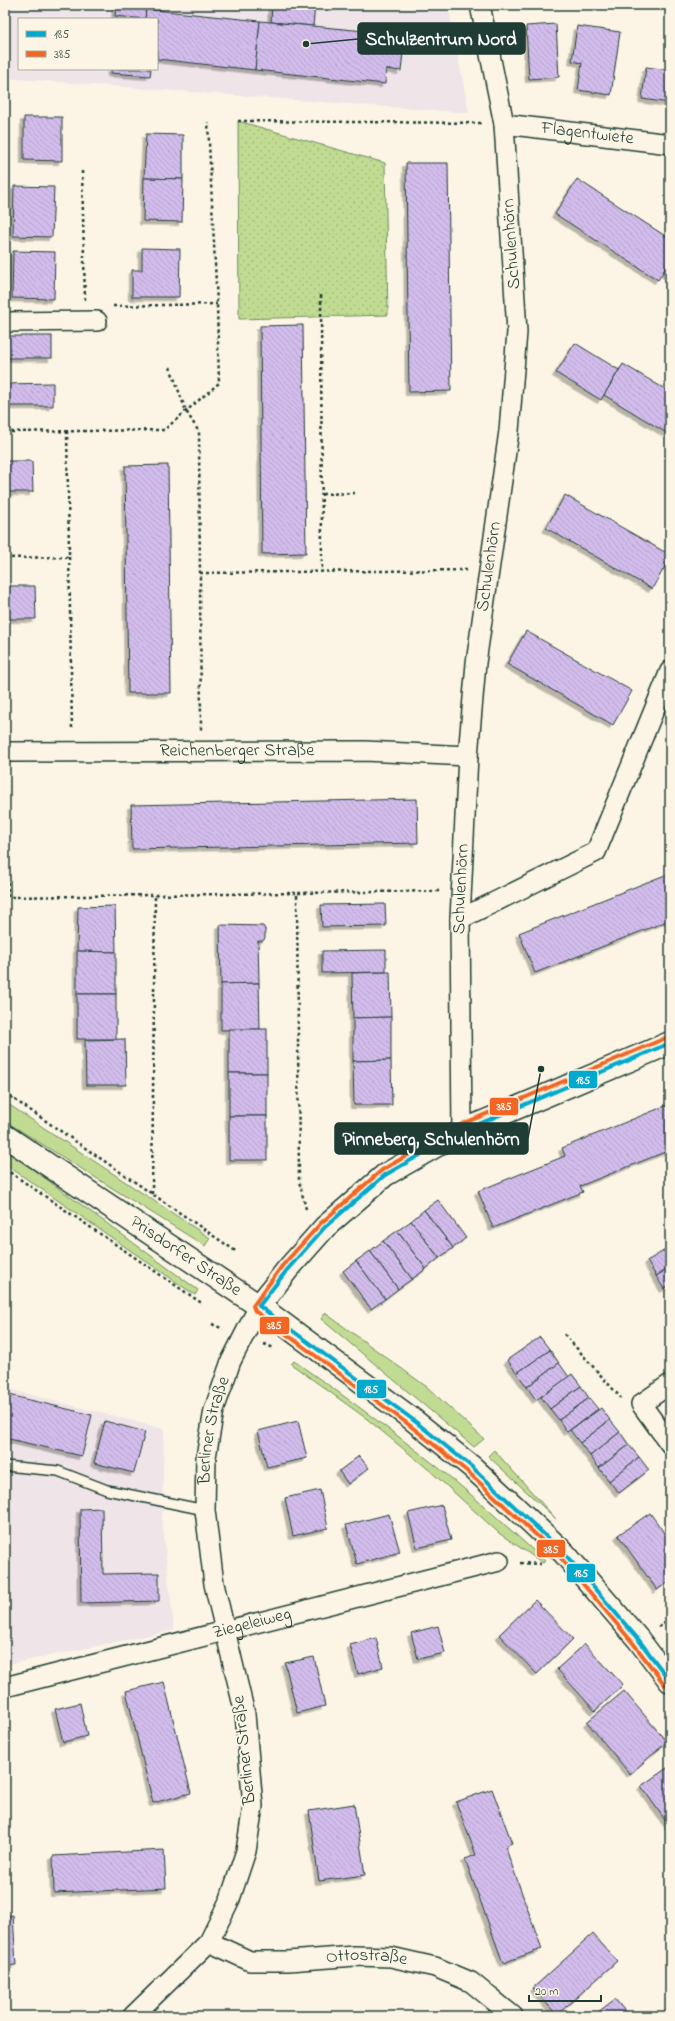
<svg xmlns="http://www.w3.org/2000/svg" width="675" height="2021" font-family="'Indie Flower',sans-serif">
<defs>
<pattern id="park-dots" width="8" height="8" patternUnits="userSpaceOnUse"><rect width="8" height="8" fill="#c1db92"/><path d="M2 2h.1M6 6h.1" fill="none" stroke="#a5bd7e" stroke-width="1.8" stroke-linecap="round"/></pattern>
<pattern id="building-back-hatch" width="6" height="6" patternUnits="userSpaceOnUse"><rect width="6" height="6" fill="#d2bcec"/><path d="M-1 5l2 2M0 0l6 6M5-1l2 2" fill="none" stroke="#b4a2cb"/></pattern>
<filter id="shadow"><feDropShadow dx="-3.5" dy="3.5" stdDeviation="0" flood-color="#0004"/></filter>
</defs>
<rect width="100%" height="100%" fill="#fcf5e5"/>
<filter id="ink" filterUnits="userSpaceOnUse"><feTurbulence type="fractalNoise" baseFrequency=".025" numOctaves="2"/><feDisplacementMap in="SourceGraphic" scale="8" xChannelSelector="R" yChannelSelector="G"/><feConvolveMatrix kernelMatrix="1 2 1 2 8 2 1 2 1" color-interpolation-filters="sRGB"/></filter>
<g filter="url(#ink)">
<g fill="#efe4e7" fill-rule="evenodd">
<path d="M5,5H448L469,113L5,78ZM19,19H157V69H19Z"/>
<polygon points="5,1388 164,1429 162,1519 174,1630 5,1665"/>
</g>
<g fill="#c1db92" stroke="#708c63">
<polygon points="5,1102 210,1238 205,1246 5,1121"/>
<polygon points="5,1149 198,1290 195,1295 5,1164"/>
<polygon points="325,1313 427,1387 484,1439 474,1447 321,1319"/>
<path d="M294,1361C339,1392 383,1424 426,1458C468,1490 506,1526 545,1561L543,1563L500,1534L428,1469L367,1419L291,1364Z"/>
<polygon points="494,1450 556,1519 488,1456"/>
</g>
<polygon fill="url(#park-dots)" stroke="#708c63" points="238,121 385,163 388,315 239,319"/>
<g fill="url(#building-back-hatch)" stroke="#1f3d34" filter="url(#shadow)">
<polygon points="116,5 150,5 150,9 146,9 145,19 115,16"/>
<polygon points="272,5 315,5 313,26 271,22"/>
<polygon points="146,9 260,21 255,70 157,59 157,19 145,19"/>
<polygon points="260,21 396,34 394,51 403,52 401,71 386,69 385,84 255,70"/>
<polygon points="556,24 559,77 529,79 526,26"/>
<polygon points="577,26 620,32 611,95 578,90 582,63 572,61"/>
<polygon points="646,67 670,70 670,103 642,99"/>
<polygon points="111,69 151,69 150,76 111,73"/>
<polygon points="24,117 62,117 62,161 24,160"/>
<polygon points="146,134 183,135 183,179 144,178"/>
<polygon points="406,163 448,163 451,391 409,392"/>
<polygon points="144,178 183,179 182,222 143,221"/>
<polygon points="577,179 670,239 670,261 658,280 555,214"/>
<polygon points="14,186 54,187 52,237 13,236"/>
<polygon points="142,248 180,249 179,297 132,297 132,270 142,270"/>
<polygon points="13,251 55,252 54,299 12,298"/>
<polygon points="670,261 670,277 663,272"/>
<polygon points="303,325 306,553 262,554 260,326"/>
<rect x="5" y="336" width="47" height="22"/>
<polygon points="575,343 619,370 601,400 556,373"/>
<polygon points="623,364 670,392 670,435 604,395"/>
<polygon points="53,383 53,406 5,406 5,384"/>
<polygon points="5,461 32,461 33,492 5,492"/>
<polygon points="168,465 171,693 128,693 125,466"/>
<polygon points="565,495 670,555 670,558 652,589 546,528"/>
<polygon points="5,586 35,586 36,619 5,619"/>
<polygon points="526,631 632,691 613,725 507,664"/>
<polygon points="417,799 418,843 132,849 131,805"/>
<polygon points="670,873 670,920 535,973 519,933"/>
<polygon points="385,904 386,926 322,927 321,905"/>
<polygon points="115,906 116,952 77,951 78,907"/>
<polygon points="220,925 263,926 265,929 265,938 263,941 258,941 259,983 221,984"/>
<polygon points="386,950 386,972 322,973 322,951"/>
<polygon points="77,951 116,952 116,994 77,994"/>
<polygon points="386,972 390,972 391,1017 353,1018 352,973"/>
<polygon points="259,983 260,1029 221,1030 221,984"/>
<rect x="77" y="994" width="39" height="45"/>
<polygon points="391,1017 391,1060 353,1061 353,1018"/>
<rect x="229" y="1029" width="38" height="44"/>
<polygon points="125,1039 126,1085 86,1085 85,1040"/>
<polygon points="391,1060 392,1105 354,1105 353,1061"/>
<rect x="229" y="1073" width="38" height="43"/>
<polygon points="670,1104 670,1150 580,1186 583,1192 493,1228 478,1191 565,1156 562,1148"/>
<rect x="229" y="1116" width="38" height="44"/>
<polygon points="438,1200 466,1238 453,1248 424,1210"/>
<polygon points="424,1210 453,1248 439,1258 411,1221"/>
<polygon points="411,1221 439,1258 426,1269 397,1231"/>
<polygon points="397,1231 426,1269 412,1279 383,1241"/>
<polygon points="383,1241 412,1279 398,1289 370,1251"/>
<polygon points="670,1247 670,1268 656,1276 647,1261"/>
<polygon points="370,1251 398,1289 385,1299 356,1261"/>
<polygon points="356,1261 385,1299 371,1309 343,1271"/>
<polygon points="670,1268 670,1285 664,1289 656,1276"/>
<polygon points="540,1337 550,1350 517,1373 507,1360"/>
<polygon points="550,1350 559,1363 527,1387 517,1373"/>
<polygon points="559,1363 569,1377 536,1400 527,1387"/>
<polygon points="572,1374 581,1386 550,1409 541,1397"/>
<polygon points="581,1386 589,1398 559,1420 550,1409"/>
<polygon points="5,1394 92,1415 82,1456 5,1438"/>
<polygon points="589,1398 598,1409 567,1432 559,1420"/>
<polygon points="601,1408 610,1420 580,1443 570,1430"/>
<polygon points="610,1420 620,1432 590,1456 580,1443"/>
<polygon points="105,1421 145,1432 134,1473 94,1463"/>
<polygon points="298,1421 307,1458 267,1467 258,1431"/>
<polygon points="620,1432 629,1445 599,1468 590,1456"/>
<polygon points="629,1445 639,1457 609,1481 599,1468"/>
<polygon points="359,1456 369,1468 348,1484 339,1471"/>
<polygon points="639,1457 649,1470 619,1493 609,1481"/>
<polygon points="320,1490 328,1528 293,1536 285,1498"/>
<polygon points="442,1505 451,1540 417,1548 408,1513"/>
<polygon points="102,1508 103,1574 159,1573 159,1601 81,1603 80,1509"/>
<polygon points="650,1513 670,1541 670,1580 657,1590 618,1535"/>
<polygon points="389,1514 400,1552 357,1564 346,1525"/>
<polygon points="535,1600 573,1639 537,1674 499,1635"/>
<polygon points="438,1626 445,1653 418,1659 411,1633"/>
<polygon points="376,1638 383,1667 358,1674 350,1645"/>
<polygon points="585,1644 623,1685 595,1711 557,1669"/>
<polygon points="314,1657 325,1706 297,1713 285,1663"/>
<polygon points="164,1682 191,1793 153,1803 126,1691"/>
<polygon points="624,1691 667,1742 630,1774 587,1722"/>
<polygon points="80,1703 87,1736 63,1742 55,1709"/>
<polygon points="670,1766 670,1827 641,1786"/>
<polygon points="492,1789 512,1843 505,1846 542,1949 503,1963 465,1859 476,1855 456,1802"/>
<polygon points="354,1804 365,1875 319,1881 309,1811"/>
<polygon points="164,1850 166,1888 54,1893 53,1856"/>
<polygon points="13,1915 16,1965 5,1966 5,1916"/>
<polygon points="593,1934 617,1961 557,2015 533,1988"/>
<polygon points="615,1999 629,2016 593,2016"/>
</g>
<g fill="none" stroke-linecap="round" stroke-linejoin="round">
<defs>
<polyline id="lane" points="5,1466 58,1471 107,1490 205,1510"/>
<g id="street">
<path id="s1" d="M504,124L670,144"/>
<polyline points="5,322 97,321"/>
<path id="s2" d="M5,752L365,751L468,756"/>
<polyline points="460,919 596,852 670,671"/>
<path id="s3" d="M462,1131L460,919L468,756L476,663L509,431L517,332L504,124L480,5"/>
<polyline points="670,1384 641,1404 670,1444"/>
<path id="s4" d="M5,1687L499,1561"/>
<path id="s5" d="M209,1942L250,1961H288L355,1956L391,1957L435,1967L471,1982L513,2016"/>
<path id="s6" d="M133,2016L209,1942L230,1899L246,1851L253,1806L245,1714L214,1584L205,1510L206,1457L214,1410L231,1361L259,1306"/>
</g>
<g id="secondary">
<path id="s7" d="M5,1136L259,1306L412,1419L472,1467L564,1553L638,1639L670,1681"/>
<polyline points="259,1306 287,1270 325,1227 385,1175 462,1131 670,1043"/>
</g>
</defs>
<use href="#lane" stroke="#1f3d34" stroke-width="12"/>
<use href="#street" stroke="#1f3d34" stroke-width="22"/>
<use href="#secondary" stroke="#1f3d34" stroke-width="25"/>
<g stroke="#1f3d34" stroke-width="2.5" stroke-dasharray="3 3" stroke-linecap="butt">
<polyline points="238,121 482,123"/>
<polyline points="82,171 85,301"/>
<polyline points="321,295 322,572"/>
<polyline points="113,306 217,304"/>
<polyline points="170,367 186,411 199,432 201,730"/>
<polyline points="67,431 72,730"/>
<polyline points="5,432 164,430 219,383 217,304 208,122"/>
<polyline points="322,494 357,493"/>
<polyline points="5,558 69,557"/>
<polyline points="200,573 467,570"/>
<polyline points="6,774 8,897 297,893"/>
<polyline points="5,1093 237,1252"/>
<polyline points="5,1169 203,1304"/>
<polyline points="152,1194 155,895"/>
<polyline points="306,1209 299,1181 297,893 440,891"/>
<polyline points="212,1324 223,1329"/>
<polyline points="564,1334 621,1398"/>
<polyline points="264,1344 274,1348"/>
<polyline points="520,1563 541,1564"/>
<polyline points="658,1627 670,1620"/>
</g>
<use href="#lane" stroke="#fcf5e5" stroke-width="9"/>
<use href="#street" stroke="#fcf5e5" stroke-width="19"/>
<use href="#secondary" stroke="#fcf5e5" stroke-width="22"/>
<defs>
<g id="bus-1">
<polyline points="259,1306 412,1419 472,1467 564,1553 638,1639 670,1681"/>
<polyline points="259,1306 287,1270 325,1227 385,1175 462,1131 670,1043"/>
</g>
<polyline id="bus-2" points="665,1685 633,1643 560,1557 468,1472 408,1424 255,1311 253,1306 282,1266 321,1223 382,1170 460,1125 668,1037"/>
</defs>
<use href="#bus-1" stroke="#fcf5e5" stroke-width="7"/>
<use href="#bus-2" stroke="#fcf5e5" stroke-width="7"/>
<use href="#bus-1" stroke="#00a9ce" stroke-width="4"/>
<use href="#bus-2" stroke="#f26522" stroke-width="4"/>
</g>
</g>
<g text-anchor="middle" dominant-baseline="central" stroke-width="4" stroke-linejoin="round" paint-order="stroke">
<g font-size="18" fill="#1f3d34" stroke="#fcf5e5">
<text stroke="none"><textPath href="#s1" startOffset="84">Flagentwiete</textPath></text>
<text transform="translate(512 244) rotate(-94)">Schulenhörn</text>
<text stroke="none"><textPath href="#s3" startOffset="566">Schulenhörn</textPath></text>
<text stroke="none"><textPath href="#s2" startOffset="232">Reichenberger Straße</textPath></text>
<text stroke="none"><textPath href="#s3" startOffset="242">Schulenhörn</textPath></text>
<text stroke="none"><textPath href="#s7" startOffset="217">Prisdorfer Straße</textPath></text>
<text stroke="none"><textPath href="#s6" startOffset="631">Berliner Straße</textPath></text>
<text stroke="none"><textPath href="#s4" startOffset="255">Ziegeleiweg</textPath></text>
<text transform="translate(245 1750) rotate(-96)">Berliner Straße</text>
<text stroke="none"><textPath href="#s5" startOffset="162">Ottostraße</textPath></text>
</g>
</g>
<path fill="none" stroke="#1f3d34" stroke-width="1.5" d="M306 44L358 39M541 1069L528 1138"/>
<g fill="#1f3d34" stroke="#fcf5e5" stroke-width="1.5">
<circle cx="306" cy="44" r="4"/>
<circle cx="541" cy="1069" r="4"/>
</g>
<g fill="#1f3d34" stroke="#1f3d34" stroke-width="1.5">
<rect x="358" y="23" width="167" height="31" rx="4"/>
<rect x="335" y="1123" width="193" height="31" rx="4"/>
</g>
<g font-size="19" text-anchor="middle" font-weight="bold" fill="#fff">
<text x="441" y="45">Schulzentrum Nord</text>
<text x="431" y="1145">Pinneberg, Schulenhörn</text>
</g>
<g stroke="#fcf5e5" stroke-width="1.5">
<rect x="568" y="1070" width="30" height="19" rx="4" fill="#00a9ce"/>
<rect x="489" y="1097" width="30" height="19" rx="4" fill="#f26522"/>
<rect x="259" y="1316" width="31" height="19" rx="4" fill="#f26522"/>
<rect x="356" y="1379" width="31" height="20" rx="4" fill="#00a9ce"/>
<rect x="536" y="1539" width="30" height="19" rx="4" fill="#f26522"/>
<rect x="566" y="1563" width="30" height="20" rx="4" fill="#00a9ce"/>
</g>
<g font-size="11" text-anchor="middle" font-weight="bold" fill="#fff">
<text x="583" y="1084">185</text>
<text x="504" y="1110">385</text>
<text x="274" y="1329">385</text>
<text x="371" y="1393">185</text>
<text x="551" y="1553">385</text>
<text x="581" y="1577">185</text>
</g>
<rect width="675" height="2021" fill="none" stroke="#fcf5e5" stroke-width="20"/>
<rect x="10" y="10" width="655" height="2001" fill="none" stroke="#1f3d34" stroke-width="1.5" filter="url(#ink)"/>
<rect x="18" y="18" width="140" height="52" fill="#fcf5e5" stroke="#a4ab9e"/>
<rect x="26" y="31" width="20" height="6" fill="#00a9ce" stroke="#a4ab9e"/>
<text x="54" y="38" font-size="12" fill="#1f3d34">185</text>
<rect x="26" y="51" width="20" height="6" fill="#f26522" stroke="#a4ab9e"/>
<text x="54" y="58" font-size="12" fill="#1f3d34">385</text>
<path d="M529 1995v6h72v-6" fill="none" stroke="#1f3d34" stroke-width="2"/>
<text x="535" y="1995" font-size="12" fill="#1f3d34" stroke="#fcf5e5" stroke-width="3" paint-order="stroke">20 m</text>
</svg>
